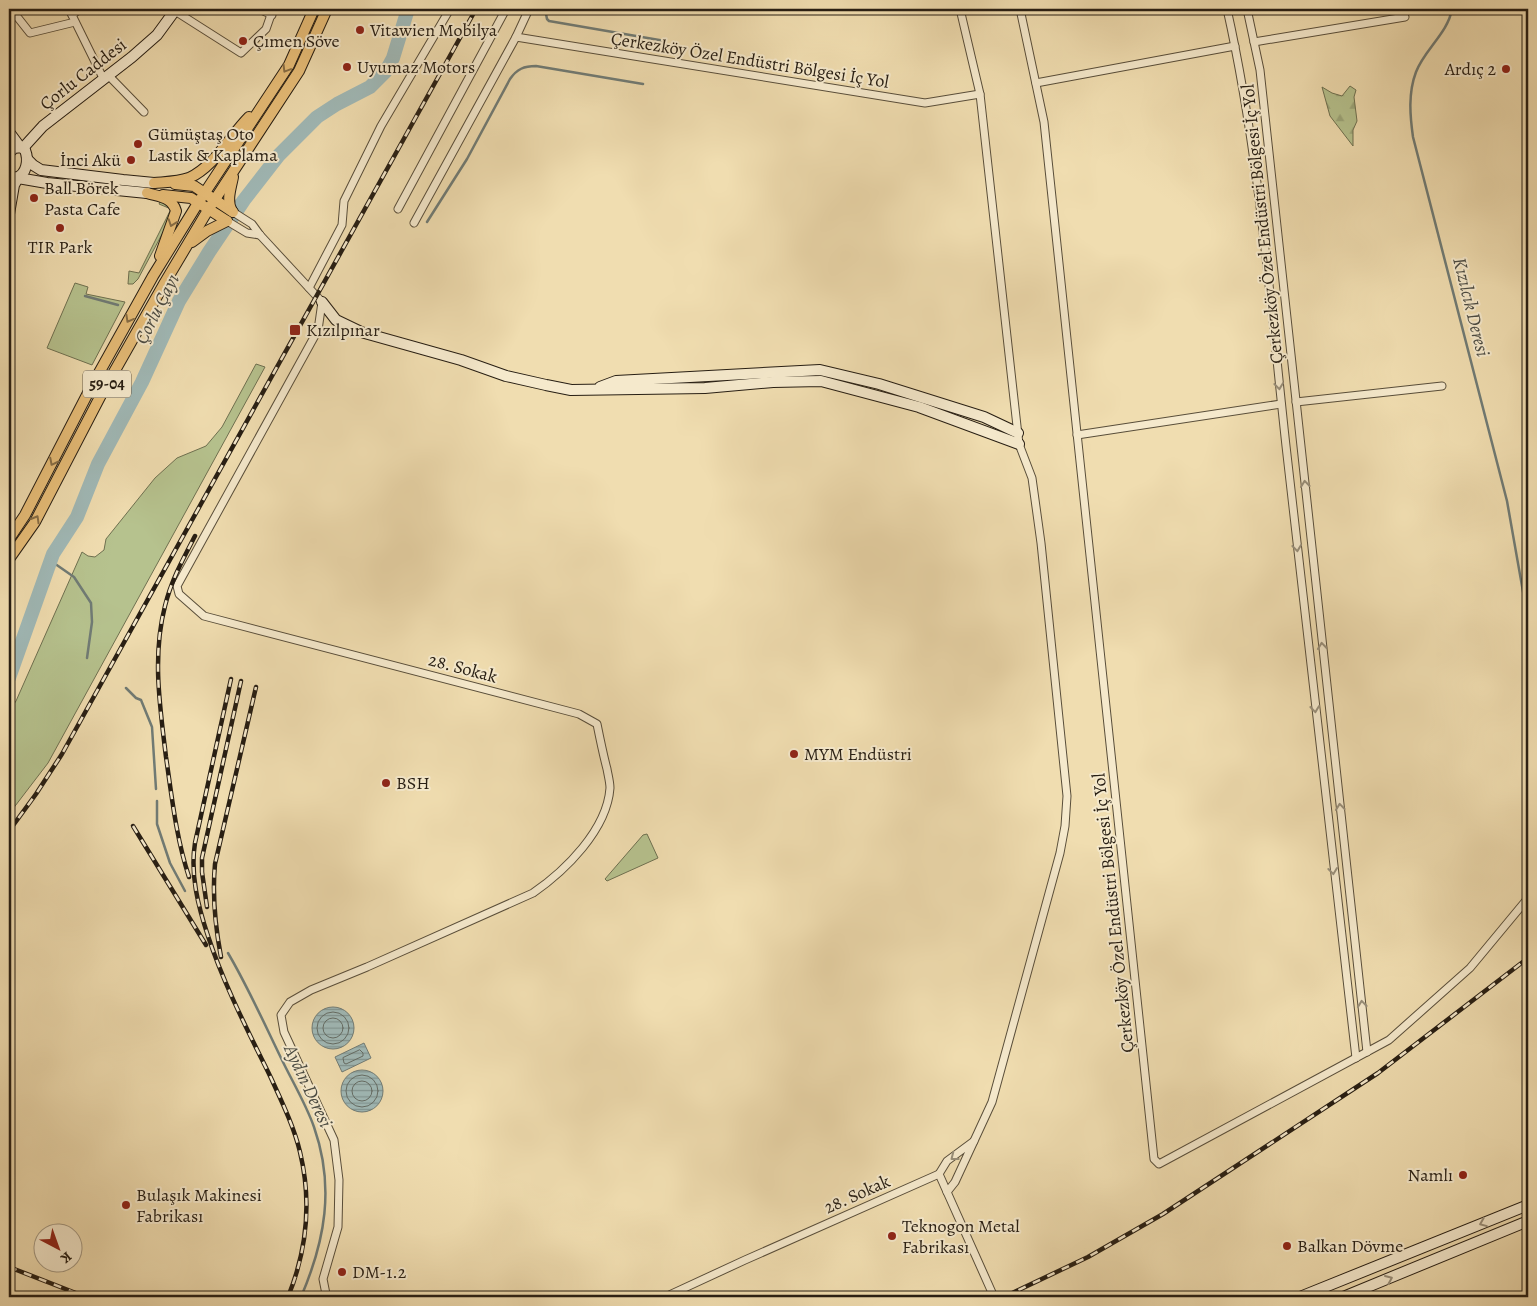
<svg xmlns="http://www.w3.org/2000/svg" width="1537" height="1306" font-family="Alegreya,serif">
<defs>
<pattern id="forest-firs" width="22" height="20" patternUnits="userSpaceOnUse" patternTransform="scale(1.25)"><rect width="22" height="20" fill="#b6c28e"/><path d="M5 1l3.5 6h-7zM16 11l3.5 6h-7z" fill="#9ca67a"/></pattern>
<pattern id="water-rules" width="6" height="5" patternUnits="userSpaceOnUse" patternTransform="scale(1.25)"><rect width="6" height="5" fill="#a0b9b7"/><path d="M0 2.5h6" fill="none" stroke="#829694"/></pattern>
</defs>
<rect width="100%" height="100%" fill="#f0ddb0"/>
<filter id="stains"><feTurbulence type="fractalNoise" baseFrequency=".004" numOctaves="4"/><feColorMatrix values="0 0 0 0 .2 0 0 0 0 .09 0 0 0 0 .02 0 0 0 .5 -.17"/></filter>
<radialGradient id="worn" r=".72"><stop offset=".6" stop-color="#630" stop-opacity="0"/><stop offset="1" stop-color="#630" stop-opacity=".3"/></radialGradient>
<g fill="#b6c28e" stroke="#6e7050">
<polygon points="162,198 175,210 138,279 133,284 128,284 129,271 139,273 171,209 159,204"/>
<polygon points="75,283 88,287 86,294 125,302 92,365 47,348"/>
<polygon points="256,364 265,367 48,763 9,814 9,711 16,701 82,552 88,556 95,557 104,550 106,539 155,478 177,458 206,446 222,427"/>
<polygon points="647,834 658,858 607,881 605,879 643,835"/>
</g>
<polygon fill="url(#forest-firs)" stroke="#6e7050" points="1350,86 1356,90 1354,97 1357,121 1353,130 1353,146 1330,116 1322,87 1332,93 1342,96"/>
<g fill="url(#water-rules)" stroke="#707b75">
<circle cx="333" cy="1028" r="21"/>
<polygon points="364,1043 371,1058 342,1072 335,1057"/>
<circle cx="362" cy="1091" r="21"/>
</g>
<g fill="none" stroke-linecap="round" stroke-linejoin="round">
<g stroke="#646c65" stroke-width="1">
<circle cx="333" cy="1028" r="16"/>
<circle cx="333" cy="1028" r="10"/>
<polygon points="360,1050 363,1053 363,1056 346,1064 344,1063 343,1058"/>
<circle cx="362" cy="1091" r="16"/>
<circle cx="362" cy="1091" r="10"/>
</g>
<g stroke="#707b75" stroke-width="2.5">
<polyline points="549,9 546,14 547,19 549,21 665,41"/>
<path d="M1452,9C1448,33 1424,50 1416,72C1408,93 1410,116 1413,137L1507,501L1528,620"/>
<path d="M427,222L467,159L510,79C517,69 524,66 536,66L643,84"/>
<polyline points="85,296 118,305"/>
<polyline points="51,561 74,577 91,603 92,622 87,658"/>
<polyline points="126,688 136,698 141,700 152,727 156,789"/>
<polyline points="157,801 157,824 170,863 185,891"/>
<path d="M228,953C248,987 264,1023 281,1058C292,1081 306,1104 314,1127C335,1187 325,1241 301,1297"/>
</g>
<polyline stroke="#a0b9b7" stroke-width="14" points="9,678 53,554 77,517 98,464 142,382 179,301 209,252 244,200 279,155 317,117 337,104 370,87 386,71 393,58 408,9"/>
<defs>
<g id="street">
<polyline points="11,9 30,33 75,22"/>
<polyline points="69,9 103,78"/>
<polyline points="259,9 272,15"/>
<polyline points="960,9 980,94 1019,444 1032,478 1041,543 1067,796 1065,826 1060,853 992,1102 974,1141"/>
<polyline points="1020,9 1044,122 1154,1159 1159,1164 1389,1040 1470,968 1528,898"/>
<path d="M1227,9C1259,152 1270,300 1286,446C1308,650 1331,854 1356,1058"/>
<polyline points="1247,9 1260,70 1367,1052"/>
<polyline points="175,11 241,53 266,29 273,9"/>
<polyline points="72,15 80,9"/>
<polyline points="516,37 925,103 980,94"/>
<polyline points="1254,42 1405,17"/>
<polyline points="108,75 144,112"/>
<polyline points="1036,83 1235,46"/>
<polyline points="398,209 506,9"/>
<path d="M233,212L252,224L260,235L322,302L318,330L177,586L179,594L204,616L579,714L597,724C600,739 603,754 607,769C608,775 610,782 610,788C607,830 565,871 533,893L367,967L311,990L290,1002L281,1015L284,1032L334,1140L339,1180L338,1227L323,1279L326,1294L329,1297"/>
<polyline points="227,221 247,233 260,235"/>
<polyline points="414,223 516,37 529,9"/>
<polyline points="309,288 342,225 344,201 381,126 450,9"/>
<polyline points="1296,402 1442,386"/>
<polyline points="1077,435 1281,404"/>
<polyline points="939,1174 947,1161 974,1141 955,1182 947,1192"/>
<polyline points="665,1297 745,1260 939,1174 994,1297"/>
</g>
<g id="secondary">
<polyline points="9,132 20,147"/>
<polyline points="23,148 43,126 132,57 157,35 176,9"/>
<path d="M9,153L14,148L21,147L25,150C29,160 27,174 16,178L9,175"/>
<polyline points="27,159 33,165 41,170 123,180 154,183"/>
<polyline points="9,214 14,185 18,178 47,183 147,193"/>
<polyline points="322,302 336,320 361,332 461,360 506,376 546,385 571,390 705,388 773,382 821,381 919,407 1019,444"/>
<polyline points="600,387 616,381 820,370 879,384 984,417 1018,433"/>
<polyline points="1300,1297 1528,1205"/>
<polyline points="1343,1297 1528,1221"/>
</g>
<g id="primary">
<path d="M154,183C165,182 178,182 189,178C214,167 230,136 249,117"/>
<polyline points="175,184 194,186 233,212"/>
<path d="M147,193C160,197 172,197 176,211L160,256"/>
<polyline points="163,195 191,198 227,221"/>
<path d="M232,211C226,201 231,188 233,177"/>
<polyline points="192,242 207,231 227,221"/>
<polyline points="9,539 25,515 90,389 153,276 198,203 289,65 314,9"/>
<polyline points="9,559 35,522 101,395 164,284 208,210 299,71 327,9"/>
</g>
</defs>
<use href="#street" stroke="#594e3a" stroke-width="9"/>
<use href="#secondary" stroke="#271e13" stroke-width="12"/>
<use href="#primary" stroke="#271e13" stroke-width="12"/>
<use href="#street" stroke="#f5e9cc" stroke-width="7"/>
<use href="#secondary" stroke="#f5e9cc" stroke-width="10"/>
<use href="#primary" stroke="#e8be78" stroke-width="10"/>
<defs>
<g id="rail">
<path d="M231,679L195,843C190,874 198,906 208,936C224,985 248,1031 271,1078C282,1102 294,1127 300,1152C312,1202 307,1250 288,1297"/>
<polyline points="133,826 206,945"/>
<polyline points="9,831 36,794 62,754 476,9"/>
<path d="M189,877C176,837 172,798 166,757C160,707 152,656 165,606C171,581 183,559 195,536"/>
<polyline points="207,907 202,872 202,858 241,681"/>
<path d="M221,957C215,925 212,896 215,864L256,687"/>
<polyline points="9,1267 86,1297"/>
<polyline points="1004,1297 1088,1257 1163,1214 1378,1073 1528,958"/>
</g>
</defs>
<use href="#rail" stroke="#271e13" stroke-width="4.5"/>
<use href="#rail" stroke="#f5e9cc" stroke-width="2.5" stroke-dasharray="8" stroke-linecap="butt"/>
</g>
<defs><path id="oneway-chevron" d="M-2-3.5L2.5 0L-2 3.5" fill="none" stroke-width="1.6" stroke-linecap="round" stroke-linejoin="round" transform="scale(1.25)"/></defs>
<g stroke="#886e46">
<use href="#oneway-chevron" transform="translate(286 69) rotate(121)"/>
<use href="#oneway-chevron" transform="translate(172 223) rotate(109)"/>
<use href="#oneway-chevron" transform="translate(129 319) rotate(119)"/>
<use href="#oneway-chevron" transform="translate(53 462) rotate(117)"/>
<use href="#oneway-chevron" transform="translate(36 519) rotate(-60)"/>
</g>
<g stroke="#988e79">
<use href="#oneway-chevron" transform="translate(1279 386) rotate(84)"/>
<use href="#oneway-chevron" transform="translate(1305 484) rotate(-96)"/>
<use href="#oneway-chevron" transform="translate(1297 548) rotate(84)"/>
<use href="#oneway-chevron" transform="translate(1322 646) rotate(-96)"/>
<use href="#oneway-chevron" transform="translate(1315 709) rotate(84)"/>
<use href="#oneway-chevron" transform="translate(1340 807) rotate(-96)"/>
<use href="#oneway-chevron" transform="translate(1333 871) rotate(83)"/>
<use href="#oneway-chevron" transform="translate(1362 1004) rotate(-96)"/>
<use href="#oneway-chevron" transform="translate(954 1157) rotate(142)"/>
<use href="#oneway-chevron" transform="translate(1483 1223) rotate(158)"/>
<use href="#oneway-chevron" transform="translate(1389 1279) rotate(-23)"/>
</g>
<g fill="#8f2418" stroke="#f5e9cc" stroke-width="2">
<circle cx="360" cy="30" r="5"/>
<circle cx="243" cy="41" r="5"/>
<circle cx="347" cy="67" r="5"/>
<circle cx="1506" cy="69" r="5"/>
<circle cx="138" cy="144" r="5"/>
<circle cx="131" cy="160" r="5"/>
<circle cx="34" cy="198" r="5"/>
<circle cx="60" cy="228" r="5"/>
<rect x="289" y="324" width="12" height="12" rx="2.5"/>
<circle cx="794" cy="754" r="5"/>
<circle cx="386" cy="783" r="5"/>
<circle cx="1463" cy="1175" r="5"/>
<circle cx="126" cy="1205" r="5"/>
<circle cx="892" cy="1236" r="5"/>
<circle cx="1287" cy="1246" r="5"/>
<circle cx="342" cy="1272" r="5"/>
</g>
<g text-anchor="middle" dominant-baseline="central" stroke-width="4" stroke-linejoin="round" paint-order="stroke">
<rect fill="#f5e9cc" stroke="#655b4a" stroke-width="1" x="83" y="370.5" width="48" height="27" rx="4"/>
<g font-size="16" font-weight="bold" fill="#271e13">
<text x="107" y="384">59-04</text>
</g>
<g font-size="18" fill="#271e13" stroke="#f5e9cc" text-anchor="start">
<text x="370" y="30">Vitawien Mobilya</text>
<text x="253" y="41">Çımen Söve</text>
<text x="357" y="67">Uyumaz Motors</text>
<text x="1496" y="69" text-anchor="end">Ardıç 2</text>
<text x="148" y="134">Gümüştaş Oto<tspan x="148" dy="21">Lastik &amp; Kaplama</tspan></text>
<text x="121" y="160" text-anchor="end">İnci Akü</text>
<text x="44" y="188">Ball Börek<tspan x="44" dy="21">Pasta Cafe</tspan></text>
<text x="60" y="247" text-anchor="middle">TIR Park</text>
<text x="306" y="330">Kızılpınar</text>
<text x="804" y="754">MYM Endüstri</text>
<text x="396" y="783">BSH</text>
<text x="1453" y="1175" text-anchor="end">Namlı</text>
<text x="136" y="1195">Bulaşık Makinesi<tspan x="136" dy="21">Fabrikası</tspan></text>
<text x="902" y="1226">Teknogon Metal<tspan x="902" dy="21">Fabrikası</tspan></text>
<text x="1297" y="1246">Balkan Dövme</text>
<text x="352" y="1272">DM-1.2</text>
</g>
<g font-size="18" fill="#271e13" stroke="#f5e9cc">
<text transform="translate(750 60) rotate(9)">Çerkezköy Özel Endüstri Bölgesi İç Yol</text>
<text transform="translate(83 74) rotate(-38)">Çorlu Caddesi</text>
<text transform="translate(1262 224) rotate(-96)">Çerkezköy Özel Endüstri Bölgesi İç Yol</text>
<text transform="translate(463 668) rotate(15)">28. Sokak</text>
<text transform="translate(1113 913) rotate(-96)">Çerkezköy Özel Endüstri Bölgesi İç Yol</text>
<text transform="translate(857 1194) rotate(-24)">28. Sokak</text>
</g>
<g font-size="19" font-style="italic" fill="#4b4c44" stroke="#f5e9cc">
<text transform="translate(1471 307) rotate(76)">Kızılcık Deresi</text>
<text transform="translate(157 309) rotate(-63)">Çorlu Çayı</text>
<text transform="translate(308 1086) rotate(65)">Aydın Deresi</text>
</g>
</g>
<rect width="1537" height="1306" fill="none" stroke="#f0ddb0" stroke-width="30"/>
<rect x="10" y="10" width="1517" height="1286" fill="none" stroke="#271e13" stroke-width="2.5"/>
<rect x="15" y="15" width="1507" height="1276" fill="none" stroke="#271e13"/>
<g transform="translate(58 1248) rotate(139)"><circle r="24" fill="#f5e9cc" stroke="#a39882"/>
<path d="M0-4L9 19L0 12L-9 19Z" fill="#8f2418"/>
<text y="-8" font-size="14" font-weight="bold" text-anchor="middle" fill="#271e13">K</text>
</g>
<rect width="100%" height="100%" filter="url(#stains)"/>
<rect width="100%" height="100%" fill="url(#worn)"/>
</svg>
